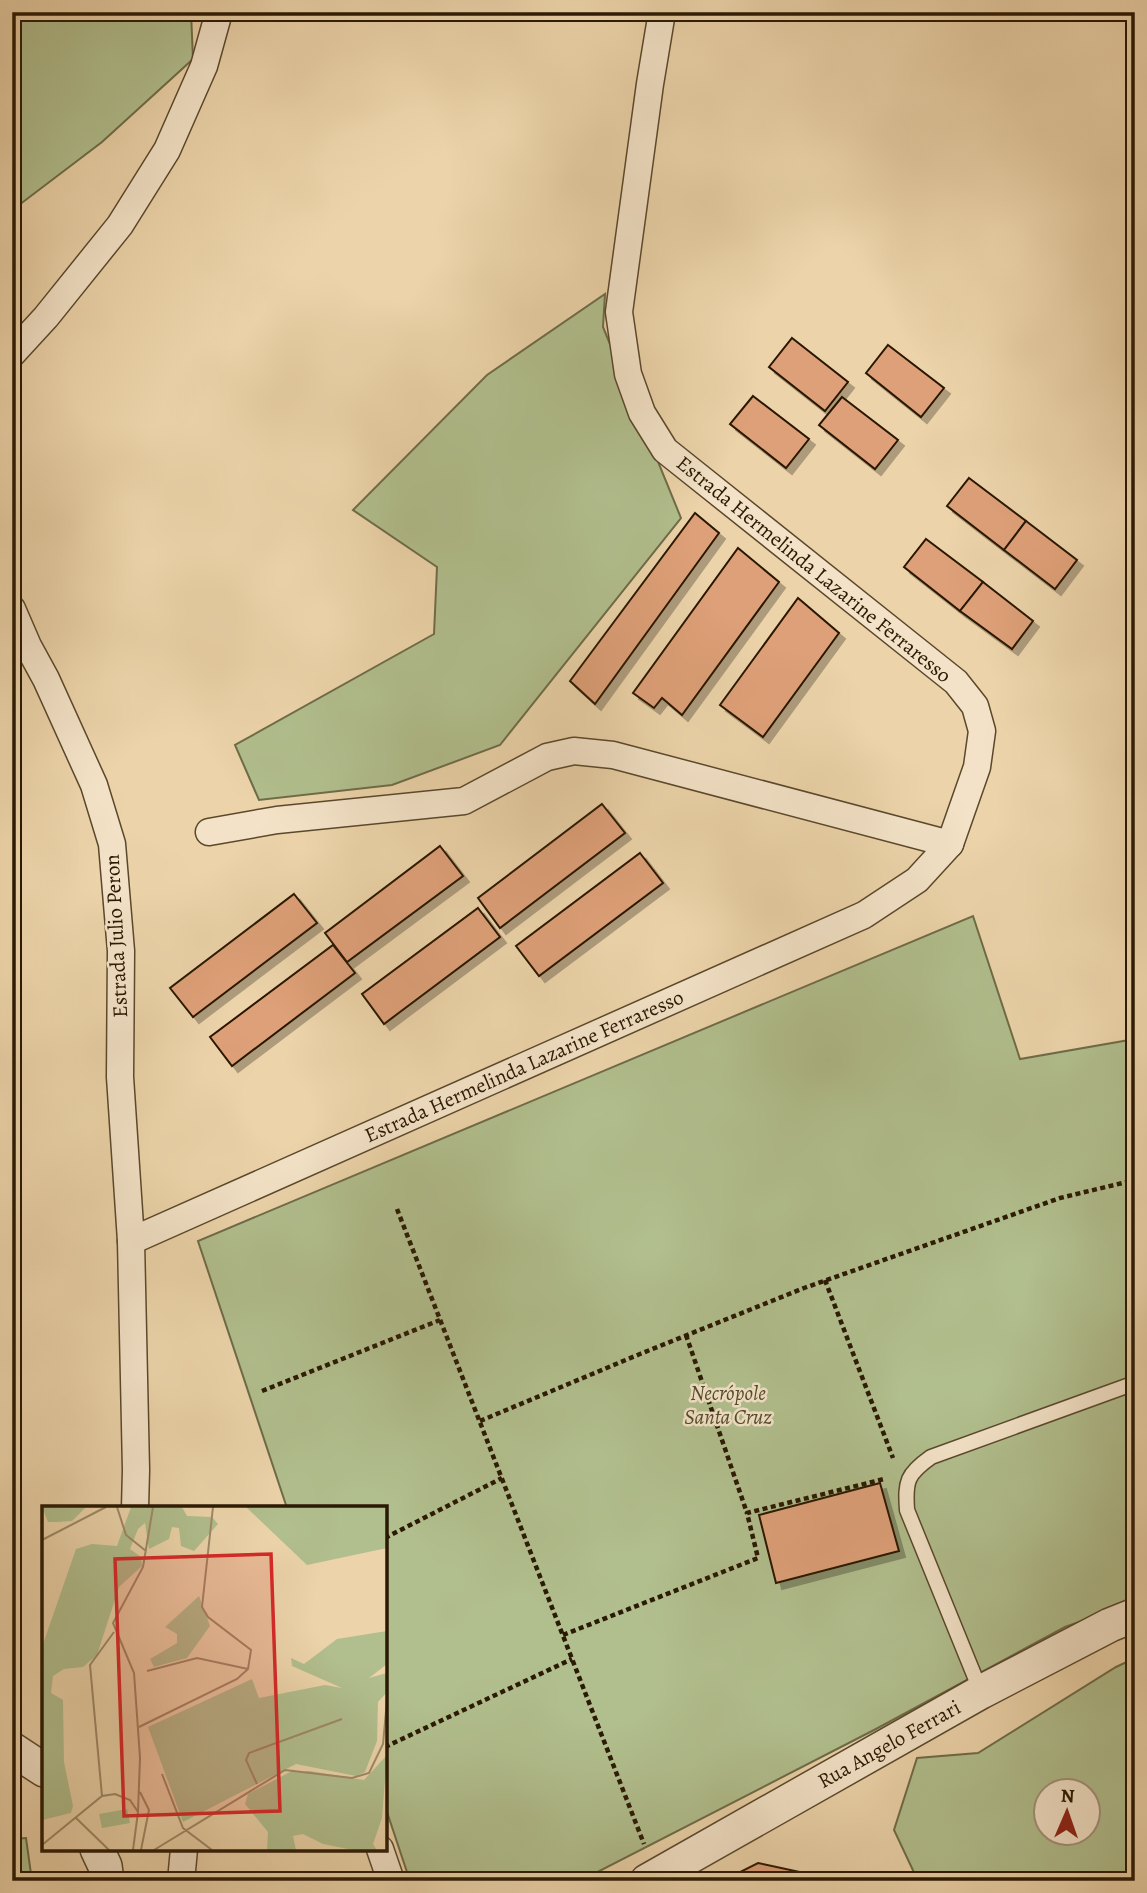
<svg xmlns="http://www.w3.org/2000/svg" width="1147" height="1893" font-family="Alegreya,serif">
<defs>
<filter id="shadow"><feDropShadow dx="6" dy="6" stdDeviation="0" flood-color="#0004"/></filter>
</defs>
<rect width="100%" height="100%" fill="#ecd3a9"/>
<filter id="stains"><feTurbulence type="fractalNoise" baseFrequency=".00286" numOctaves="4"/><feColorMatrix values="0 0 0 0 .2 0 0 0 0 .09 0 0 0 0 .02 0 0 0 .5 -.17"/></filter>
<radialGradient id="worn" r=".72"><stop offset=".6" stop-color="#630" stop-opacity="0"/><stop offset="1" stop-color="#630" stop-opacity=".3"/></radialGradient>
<g fill="#b1be8d" stroke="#6e6c48" stroke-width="2" fill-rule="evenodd">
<polygon points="12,12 191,12 193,59 102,142 19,205 12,226"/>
<polygon points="605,294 603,327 681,518 500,745 392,785 259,800 235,745 434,634 437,567 353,510 487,375"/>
<polygon points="973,916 1020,1059 1135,1039 1135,1602 1065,1627 876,1729 580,1881 410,1881 385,1806 385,1508 287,1508 198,1241"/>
<path d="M1135,1658V1881H918L894,1830L917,1758L978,1753L1116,1667ZM1046,1792H1088V1834H1046Z"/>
<polygon points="26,1838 32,1881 12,1881 12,1839"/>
</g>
<g fill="#dea078" stroke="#2a1903" stroke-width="2" filter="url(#shadow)">
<polygon points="792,338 848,382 825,411 769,367"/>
<polygon points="888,345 944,388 921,417 866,373"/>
<polygon points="753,396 809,439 786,468 730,424"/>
<polygon points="842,397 898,440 875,469 819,425"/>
<polygon points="969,478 1026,521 1004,550 947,506"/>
<polygon points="695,513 719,533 595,704 570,681"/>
<polygon points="1026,521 1077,560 1055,589 1004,550"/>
<polygon points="926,539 983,582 960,611 904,567"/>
<polygon points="738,548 779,582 682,715 662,698 654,708 633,693"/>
<polygon points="983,582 1033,621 1012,649 960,611"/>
<polygon points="798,598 839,633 763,737 720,705"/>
<polygon points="602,804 625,833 500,928 478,898"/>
<polygon points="440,846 463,876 347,962 325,933"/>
<polygon points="640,853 663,883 539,976 516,946"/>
<polygon points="294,894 317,923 193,1017 170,988"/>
<polygon points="478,908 500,937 384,1024 362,994"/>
<polygon points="333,945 355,973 232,1066 210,1037"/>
<polygon points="880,1483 899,1551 776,1583 759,1515"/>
<polygon points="758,1863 809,1874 808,1881 726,1881 732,1876"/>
</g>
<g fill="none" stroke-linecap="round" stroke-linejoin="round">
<defs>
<path id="service" d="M981,1692L907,1510C905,1481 907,1474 931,1457L1135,1383"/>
<g id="minor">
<polyline points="12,354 46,317 120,225 167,150 204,66 219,12"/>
<polyline points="12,609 28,646 46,679 94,785 112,844 121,951 120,1077 131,1241 136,1470 135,1508"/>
<polyline points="209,832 277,820 464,801 547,757 574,751 613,755 950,844"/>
<polyline points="131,1241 864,915 917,880 950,844 977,767 982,731 975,706 956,682 665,450 642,413 628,374 619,312 650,84 662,12"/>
<polyline points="380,1849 391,1881"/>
<polyline points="181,1881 184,1849"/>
</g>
<g id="tertiary">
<polyline points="12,1749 44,1770"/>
<polyline points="97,1849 105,1866 107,1881"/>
<polyline points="647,1881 981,1692 1110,1625 1135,1615"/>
</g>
</defs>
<use href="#service" stroke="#5a482c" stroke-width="17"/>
<use href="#minor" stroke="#5a482c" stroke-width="29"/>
<use href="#tertiary" stroke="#5a482c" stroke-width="36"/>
<g stroke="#2a1903" stroke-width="4.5" stroke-dasharray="5 3.5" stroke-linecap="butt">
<polyline points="397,1209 644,1844"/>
<polyline points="825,1280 893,1458"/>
<polyline points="686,1335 747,1513"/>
<polyline points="262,1391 440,1320"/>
<polyline points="480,1421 640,1354 804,1288 1060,1198 1135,1180"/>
<polyline points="385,1538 502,1478"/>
<polyline points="563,1635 758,1558 747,1513 884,1479"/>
<polyline points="385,1747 572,1659"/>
</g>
<use href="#service" stroke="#f3e2c7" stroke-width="14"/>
<use href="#minor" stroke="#f3e2c7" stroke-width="26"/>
<use href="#tertiary" stroke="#f3e2c7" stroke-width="33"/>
</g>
<g text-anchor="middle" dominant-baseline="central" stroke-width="5" stroke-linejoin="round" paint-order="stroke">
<g font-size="21" fill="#2a1903" stroke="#f3e2c7">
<text transform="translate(814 569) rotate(39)">Estrada Hermelinda Lazarine Ferraresso</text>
<text transform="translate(116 936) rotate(-93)">Estrada Julio Peron</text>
<text transform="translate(524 1066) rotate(-24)">Estrada Hermelinda Lazarine Ferraresso</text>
<text transform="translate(889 1744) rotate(-29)">Rua Angelo Ferrari</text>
</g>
<g font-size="21" font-style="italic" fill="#524b2c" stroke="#f3e2c7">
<text x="728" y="1393">Necrópole<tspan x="728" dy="24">Santa Cruz</tspan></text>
</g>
</g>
<g transform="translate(42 1506)">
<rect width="345" height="345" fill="#ecd3a9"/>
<path d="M0,1H44L30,15L15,16H6ZM89,1H140L145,10L170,11L176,18L152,45L139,40L137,22L130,21L127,33L107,43L103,17L96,23L88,43L99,51L100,60L77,81L55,149L41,161L22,163L11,170L9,187L21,194L22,256L31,300L29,307L0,314V141L34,43L50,38L75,40ZM204,1H345V42L265,59ZM157,90L168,120L145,152L112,161L108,153L135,137V128L123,121ZM345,125V158L327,172L345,167V186L336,196L335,235L323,266L314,270L254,258L141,316L106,221L210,173L217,192L283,179L300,182L250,160L249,152L262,158L295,133ZM345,249L340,312L331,338L335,344H345H311L281,338L261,328L251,330L254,344H225L226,326L203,298L206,288L248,266L268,265L322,274ZM85,303L88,317L60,322L57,308Z" fill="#b1be8d"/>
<path fill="none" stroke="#9e8967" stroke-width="2" d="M75,1L84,29L104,45M0,34L64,1M105,165L155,152L206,163M97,221L195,173L206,163L209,144L166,111L160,101L171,1M120,268L141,322L170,344M215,278L204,254L207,247L300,213M98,286L107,304L99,344M60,290L48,159L72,126M96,306L98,252L92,167L71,117L101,61L111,1M33,311L67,344M0,339L60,290L73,288L88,294L96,306L91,344M112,344L243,264L310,272L327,267L341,238L345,194"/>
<path fill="#d62828" fill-opacity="0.15" stroke="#d62828" stroke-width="3.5" d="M229,48L238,305L82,310L73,53Z"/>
<rect width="345" height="345" fill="none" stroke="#2a1903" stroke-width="3.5"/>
</g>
<rect width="1147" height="1893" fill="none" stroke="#ecd3a9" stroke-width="42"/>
<rect x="14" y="14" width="1119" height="1865" fill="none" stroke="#2a1903" stroke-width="3.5"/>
<rect x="21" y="21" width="1105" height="1851" fill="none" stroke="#2a1903" stroke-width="2"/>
<g transform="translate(1067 1812) rotate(2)"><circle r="33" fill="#f3e2c7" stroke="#a39279" stroke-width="2"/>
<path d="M0-5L12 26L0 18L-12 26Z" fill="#8f2418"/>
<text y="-10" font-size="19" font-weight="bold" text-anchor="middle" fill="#2a1903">N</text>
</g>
<rect width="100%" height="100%" filter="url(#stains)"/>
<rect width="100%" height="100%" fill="url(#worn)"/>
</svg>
